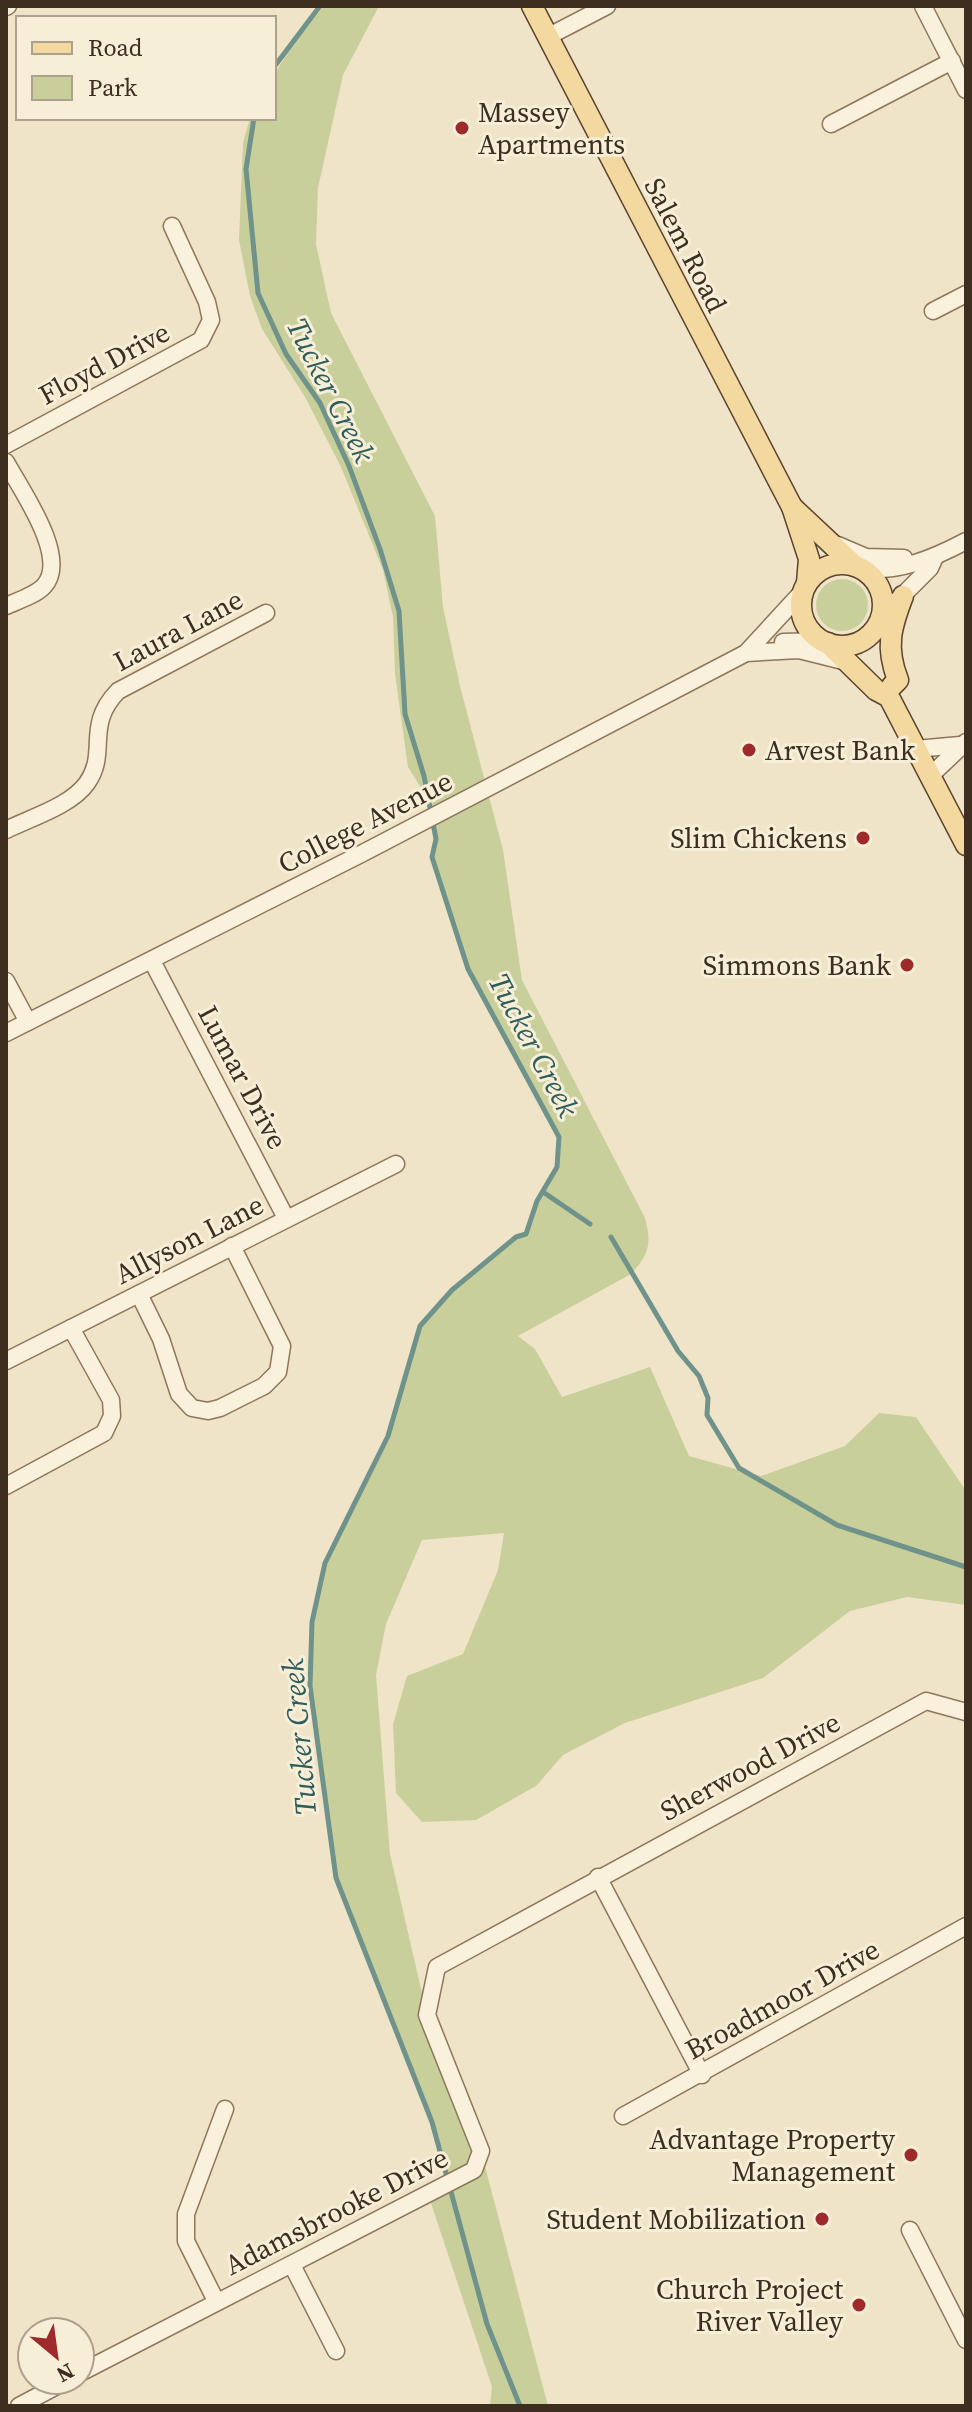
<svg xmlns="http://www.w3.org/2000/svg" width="972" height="2412" font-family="'Source Serif 4',serif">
<rect width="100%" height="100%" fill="#f0e4c8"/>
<g fill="#c9cf9b">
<path d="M324,6H379L343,75L318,188L316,244L331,313L435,516L443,607L460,686L503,850L522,980L645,1218C652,1244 649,1255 631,1274L518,1336L535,1349L562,1397L650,1367L689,1456L761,1476L845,1446L879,1413L916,1417L966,1491V1605L907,1597L850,1611L763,1678L625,1723L563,1755L536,1786L476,1820L422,1822L396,1793L393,1724L407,1676L463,1654L498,1570L504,1533L422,1540L386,1624L376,1675L390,1854L427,2015L481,2151L548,2406H490L492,2387L428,2194L447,2184L432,2122L336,1878L310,1686L312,1622L325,1563L388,1436L420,1326L452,1290L516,1237L526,1233L537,1201L557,1167L559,1137L468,969L451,917L432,857L436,839L426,796L408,767L395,674L393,617L383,570L341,467L305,397L262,329L250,296L239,240L243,143L250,118H274V75L291,47Z"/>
<circle cx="842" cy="605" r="26"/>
</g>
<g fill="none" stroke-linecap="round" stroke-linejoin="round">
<g stroke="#6f938a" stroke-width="5">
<polyline points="274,67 320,6"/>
<polyline points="254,118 246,169 258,293 286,354 320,403 349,466 380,549 399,611 405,714 424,776 436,839 432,857 468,969 559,1137 557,1167 537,1201 526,1234 516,1237 452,1290 420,1326 388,1436 325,1563 312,1622 310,1686 336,1878 432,2122 487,2324 520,2406"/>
<polyline points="543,1192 590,1224"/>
<polyline points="611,1237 678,1351 699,1376 708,1398 707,1415 739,1468 837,1525 966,1567"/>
</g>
<defs>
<g id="minor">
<polyline points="923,6 966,90"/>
<polyline points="6,7 8,6"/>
<polyline points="549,36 607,6"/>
<polyline points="831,124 952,61"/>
<polyline points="933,311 966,294"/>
<polyline points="6,445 201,340 211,320 207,302 172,226"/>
<path d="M6,462C21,490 70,558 44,586C36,595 17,601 6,606"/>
<polyline points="838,545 866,557 904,558"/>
<path d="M859,568C897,574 934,558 966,541"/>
<polyline points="882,616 930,568 935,557"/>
<polyline points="783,642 821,641"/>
<polyline points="746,653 799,650 843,661"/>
<polyline points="916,749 960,745"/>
<polyline points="930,776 966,742"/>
<path d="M6,830C30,818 71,806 87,783C109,752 84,726 118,691L266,613"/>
<polyline points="152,961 286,1218"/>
<polyline points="6,981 28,1022"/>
<polyline points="6,1033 361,854 746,653 804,590"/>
<polyline points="139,1294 161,1339 179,1394 192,1408 208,1411 220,1408 264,1386 278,1372 282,1346 232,1246"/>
<polyline points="6,1361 396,1164"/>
<polyline points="6,1486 104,1433 112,1416 111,1400 71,1328"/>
<polyline points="598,1877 702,2075"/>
<polyline points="623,2116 966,1926"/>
<polyline points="910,2230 966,2340"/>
<polyline points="292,2265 336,2351"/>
<polyline points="216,2301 186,2241 186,2214 225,2109"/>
<polyline points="80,2373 474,2170 481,2151 427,2015 437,1967 926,1701 966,1712"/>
<polyline points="19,2406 68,2380"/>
</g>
<g id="major">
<polyline points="532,6 792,507 809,559 807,583"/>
<polyline points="792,507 855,566"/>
<circle cx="842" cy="605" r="41"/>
<polyline points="828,643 876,690 889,697 966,845"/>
<path d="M892,686L898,680C885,647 891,627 903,596"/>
</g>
</defs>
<use href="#minor" stroke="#8d765c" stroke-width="19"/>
<use href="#major" stroke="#5b4430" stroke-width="23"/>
<use href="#minor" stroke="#faf1dc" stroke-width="16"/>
<use href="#major" stroke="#f3d9a0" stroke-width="20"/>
</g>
<g fill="#9e2a2b" stroke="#f7eed8" stroke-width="3">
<circle cx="462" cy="128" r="8"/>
<circle cx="749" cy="750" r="8"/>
<circle cx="863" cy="838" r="8"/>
<circle cx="907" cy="965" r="8"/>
<circle cx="911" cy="2155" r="8"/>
<circle cx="822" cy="2219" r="8"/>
<circle cx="859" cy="2305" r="8"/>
</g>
<g text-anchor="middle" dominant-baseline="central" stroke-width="6" stroke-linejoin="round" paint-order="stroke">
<g font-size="28" fill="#3d2e20" stroke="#f7eed8" text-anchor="end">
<text x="478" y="112" text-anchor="start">Massey<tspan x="478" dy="32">Apartments</tspan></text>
<text x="765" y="750" text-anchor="start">Arvest Bank</text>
<text x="847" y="838">Slim Chickens</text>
<text x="891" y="965">Simmons Bank</text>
<text x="895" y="2139">Advantage Property<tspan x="895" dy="32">Management</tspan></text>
<text x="806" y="2219">Student Mobilization</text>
<text x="843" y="2289">Church Project<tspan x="843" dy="32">River Valley</tspan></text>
</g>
<g font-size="28" fill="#3d2e20" stroke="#f7eed8">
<text transform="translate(686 245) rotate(63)">Salem Road</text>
<text transform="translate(104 363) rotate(-28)">Floyd Drive</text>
<text transform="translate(178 630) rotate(-28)">Laura Lane</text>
<text transform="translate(365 822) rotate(-27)">College Avenue</text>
<text transform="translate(243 1077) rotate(62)">Lumar Drive</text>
<text transform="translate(189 1239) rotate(-27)">Allyson Lane</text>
<text transform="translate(750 1766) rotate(-28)">Sherwood Drive</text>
<text transform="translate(782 1999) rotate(-29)">Broadmoor Drive</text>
<text transform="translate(336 2211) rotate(-27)">Adamsbrooke Drive</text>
</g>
<g font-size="30" font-style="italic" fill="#2f5d5a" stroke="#f7eed8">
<text transform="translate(331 390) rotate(63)">Tucker Creek</text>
<text transform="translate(534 1045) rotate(62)">Tucker Creek</text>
<text transform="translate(299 1737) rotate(-95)">Tucker Creek</text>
</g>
</g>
<rect width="972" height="2412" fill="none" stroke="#3d2e20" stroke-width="16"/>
<rect x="16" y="16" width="260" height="104" fill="#f7eed8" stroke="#ada18e" stroke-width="2"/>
<rect x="32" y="42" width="40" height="12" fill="#f3d9a0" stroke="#ada18e" stroke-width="2"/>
<text x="88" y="56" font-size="24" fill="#3d2e20">Road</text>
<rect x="32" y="76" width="40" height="24" fill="#c9cf9b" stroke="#ada18e" stroke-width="2"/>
<text x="88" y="96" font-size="24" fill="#3d2e20">Park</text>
<g transform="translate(56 2356) rotate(151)"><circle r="38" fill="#f7eed8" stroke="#ada18e" stroke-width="2"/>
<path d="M0-6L14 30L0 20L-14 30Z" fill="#9e2a2b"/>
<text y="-12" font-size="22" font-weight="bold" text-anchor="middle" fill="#3d2e20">N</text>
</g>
</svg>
